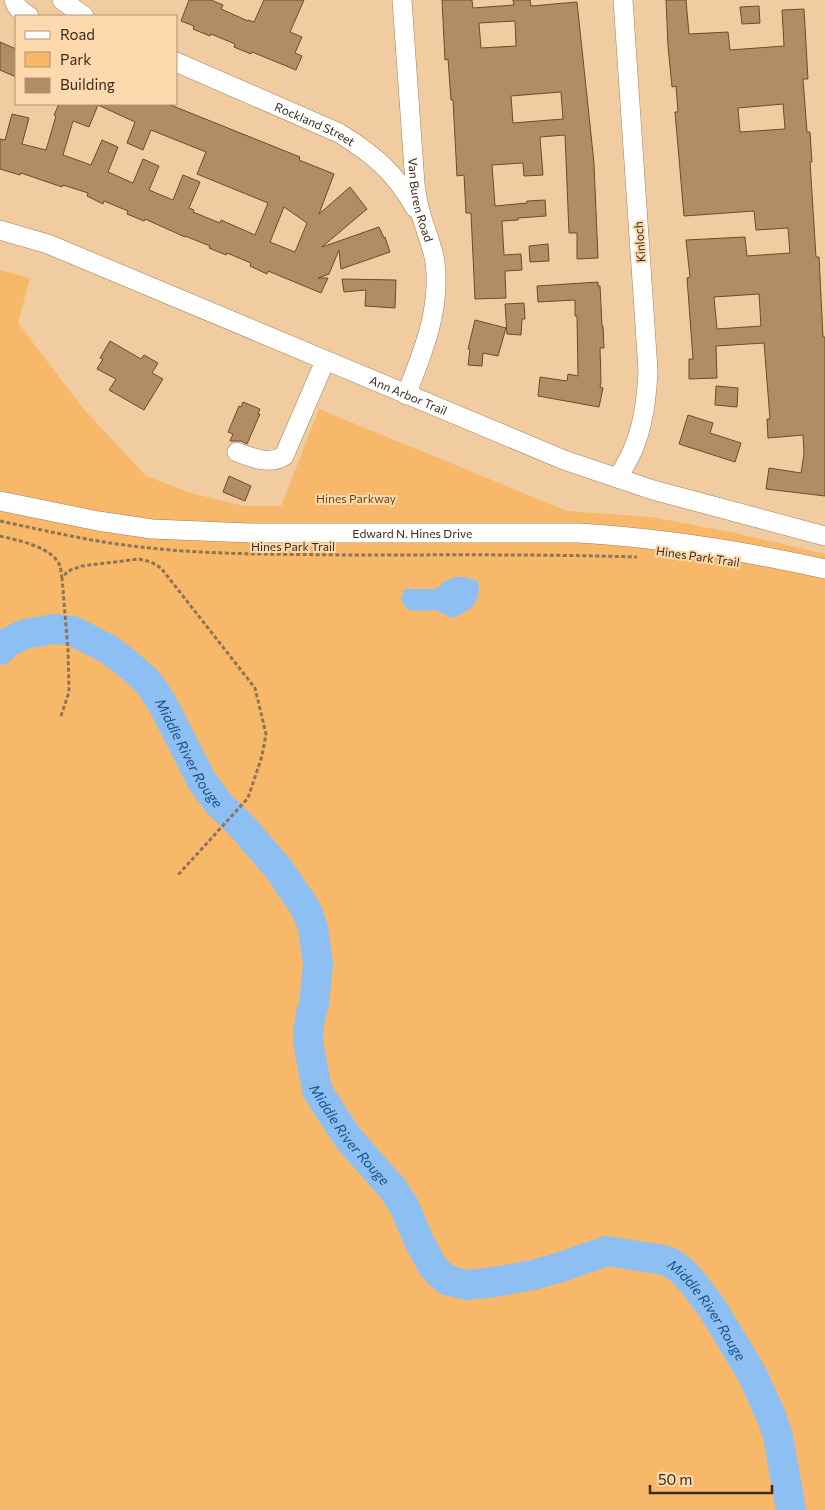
<svg xmlns="http://www.w3.org/2000/svg" width="825" height="1510" font-family="Commissioner,sans-serif">
<rect width="100%" height="100%" fill="#f1cca1"/>
<polygon fill="#f7b86a" points="0,270 30,278 18,323 82,407 146,476 191,493 244,506 281,506 319,409 567,511 651,517 735,533 825,554 825,1510 0,1510"/>
<path fill="#8ebff3" d="M456,577H465L478,581C482,603 470,611 452,618L435,610L421,611L408,610L401,600L404,589H436L445,581Z"/>
<g fill="none" stroke-linecap="round" stroke-linejoin="round">
<path stroke="#8ebff3" stroke-width="30" id="s1" d="M0,650L8,642L25,634L54,629L73,631L108,649L123,660L145,679L151,686L162,703L202,781L219,804L240,824L278,868L306,909L313,927L318,965L314,1004L311,1013L308,1032V1042L317,1090L327,1106L348,1138L393,1189L404,1206L419,1241L433,1267L440,1274L447,1280L466,1285L495,1282L533,1275L561,1267L607,1251L664,1260L673,1264L681,1270L694,1284L712,1308L752,1374L772,1418L778,1436L791,1510"/>
</g>
<g fill="#b08e65" stroke="#6c4c25" fill-rule="evenodd">
<polygon points="189,0 211,0 223,5 221,9 248,21 248,20 254,22 264,0 304,0 290,32 302,37 295,53 302,56 296,70 252,52 251,54 234,47 235,44 211,34 210,36 193,29 194,26 181,21"/>
<path d="M442,0H472L473,8L514,5L513,0H530L531,6L577,2L594,163L598,258L577,259V233H569L565,135L540,137L543,175L524,176L523,163L492,165L495,206L527,203V201L545,200L546,216L518,218V220L502,221L504,255L521,254L522,270L505,271L506,298L475,299L471,213H466L464,175L457,176L453,100H451L448,59L445,60ZM515,21L516,46L481,48L479,23ZM561,92L563,119L513,123L511,96Z"/>
<path d="M666,0H686L689,34L728,32L730,50L784,46L782,10L804,9L808,79H803L807,132H810L812,162H810L816,257H819L823,337H825V496L766,489L769,468L801,473L804,454L803,435L768,438L767,419H770L764,343L716,346L717,378L689,379V359H693L687,278L690,277L686,240L745,237L747,256L790,253L788,228L756,230L754,211L684,216L675,112H678L676,86L672,87L668,46ZM783,104L785,129L740,132L738,108ZM759,294L761,326L717,329L714,297Z"/>
<polygon points="759,6 760,23 742,24 740,7"/>
<polygon points="0,42 16,49 16,77 0,70"/>
<path d="M59,104H168L300,157L299,160L334,174L319,214L350,187L367,209L322,247L379,227L384,238L385,237L390,252L341,269L339,250L329,274L318,278H328L321,293L268,271L267,274L250,266L251,263L227,253L226,255L209,248L210,246L185,236V237L145,219L144,221L127,214L128,211L104,201L103,204L87,196L88,193L63,185L62,187L21,173L20,175L0,169V139L5,140L12,114L29,118L22,144L46,150L56,116L54,115ZM98,105L135,122L127,143L143,150L151,130L206,152L197,174L268,203L255,235L221,220L220,223L193,212L194,210L189,208L200,182L183,175L173,200L149,190L159,166L143,159L133,183L108,172L118,147L102,140L91,165L63,155L73,121L89,127ZM284,207L307,223L295,252L270,242Z"/>
<polygon points="548,244 549,261 530,262 529,246"/>
<polygon points="342,279 396,280 395,308 365,306 366,290 344,292"/>
<polygon points="598,282 598,286 600,286 602,326 603,326 604,348 600,348 601,381 600,387 603,388 599,407 538,396 540,377 567,381 568,374 578,376 577,316 575,316 575,300 538,302 537,286"/>
<polygon points="524,303 525,319 522,319 521,335 507,334 505,304"/>
<polygon points="475,320 506,328 498,356 483,353 482,366 468,365 470,349 468,349"/>
<polygon points="110,341 141,359 144,355 158,363 152,373 163,379 144,410 109,390 116,379 97,369 103,359 100,358"/>
<polygon points="716,386 738,388 737,407 715,405"/>
<polygon points="243,402 260,409 258,414 260,414 247,444 241,441 230,441 233,434 228,432 239,406 241,407"/>
<polygon points="688,415 713,423 710,433 741,443 735,462 679,444"/>
<polygon points="229,476 251,486 245,501 223,492"/>
</g>
<g fill="none" stroke-linecap="round" stroke-linejoin="round">
<defs>
<g id="minor">
<path d="M14,0C16,8 22,12 29,16"/>
<polyline points="62,0 84,16"/>
<path id="s2" d="M402,0L415,184C416,191 417,199 419,207C423,225 432,243 435,262C441,309 423,352 406,395"/>
<path id="s3" d="M176,62L339,133C373,154 395,172 415,208"/>
<path id="s4" d="M0,230L48,244L564,460L653,490L825,536"/>
<path d="M237,452C252,458 270,465 284,456L325,361"/>
<path d="M618,478C623,468 630,458 634,447C644,423 647,395 648,370L623,0"/>
<path id="s5" d="M0,501L98,521L152,529L250,533H579C662,538 744,551 825,569"/>
</g>
</defs>
<use href="#minor" stroke="#a28058" stroke-width="20"/>
<g stroke="#8d7457" stroke-width="3" stroke-dasharray="4 2.5" stroke-linecap="butt">
<path d="M0,521C47,531 93,542 141,547C209,555 277,554 346,555C443,555 540,554 637,557"/>
<path d="M0,536C17,540 53,547 60,566C61,569 61,574 62,578"/>
<polyline points="61,716 69,692 68,650 62,578 68,571 82,566 139,559 151,562 161,568 255,688 266,734 262,756 248,798 178,875"/>
</g>
<use href="#minor" stroke="#fff" stroke-width="19"/>
</g>
<g text-anchor="middle" dominant-baseline="central" stroke-width="4" stroke-linejoin="round" paint-order="stroke">
<g font-size="12" fill="#392b1a" stroke="#fed9ae">
<text stroke="none"><textPath href="#s3" startOffset="152">Rockland Street</textPath></text>
<text stroke="none"><textPath href="#s2" startOffset="201">Van Buren Road</textPath></text>
<text transform="translate(639 242) rotate(-94)">Kinloch</text>
<text stroke="none"><textPath href="#s4" startOffset="441">Ann Arbor Trail</textPath></text>
<text stroke="none"><textPath href="#s5" startOffset="415">Edward N. Hines Drive</textPath></text>
<text x="293" y="546">Hines Park Trail</text>
<text transform="translate(698 556) rotate(8)">Hines Park Trail</text>
</g>
<g font-size="12" fill="#67471c" stroke="#fed9ae">
<text x="356" y="498">Hines Parkway</text>
</g>
<g font-size="14" font-style="italic" fill="#155188" stroke="#fed9ae">
<text stroke="none"><textPath href="#s1" startOffset="252">Middle River Rouge</textPath></text>
<text stroke="none"><textPath href="#s1" startOffset="688">Middle River Rouge</textPath></text>
<text stroke="none"><textPath href="#s1" startOffset="1155">Middle River Rouge</textPath></text>
</g>
</g>
<rect x="15" y="15" width="162" height="90" fill="#fed9ae" stroke="#af9373"/>
<rect x="25" y="31" width="25" height="8" fill="#ffffff" stroke="#af9373"/>
<text x="60" y="40" font-size="15" fill="#392b1a">Road</text>
<rect x="25" y="52" width="25" height="15" fill="#f7b86a" stroke="#af9373"/>
<text x="60" y="65" font-size="15" fill="#392b1a">Park</text>
<rect x="25" y="78" width="25" height="15" fill="#b08e65" stroke="#af9373"/>
<text x="60" y="90" font-size="15" fill="#392b1a">Building</text>
<path d="M650 1485v8h122v-8" fill="none" stroke="#392b1a" stroke-width="2.5"/>
<text x="658" y="1485" font-size="15" fill="#392b1a" stroke="#fed9ae" stroke-width="4" paint-order="stroke">50 m</text>
</svg>
